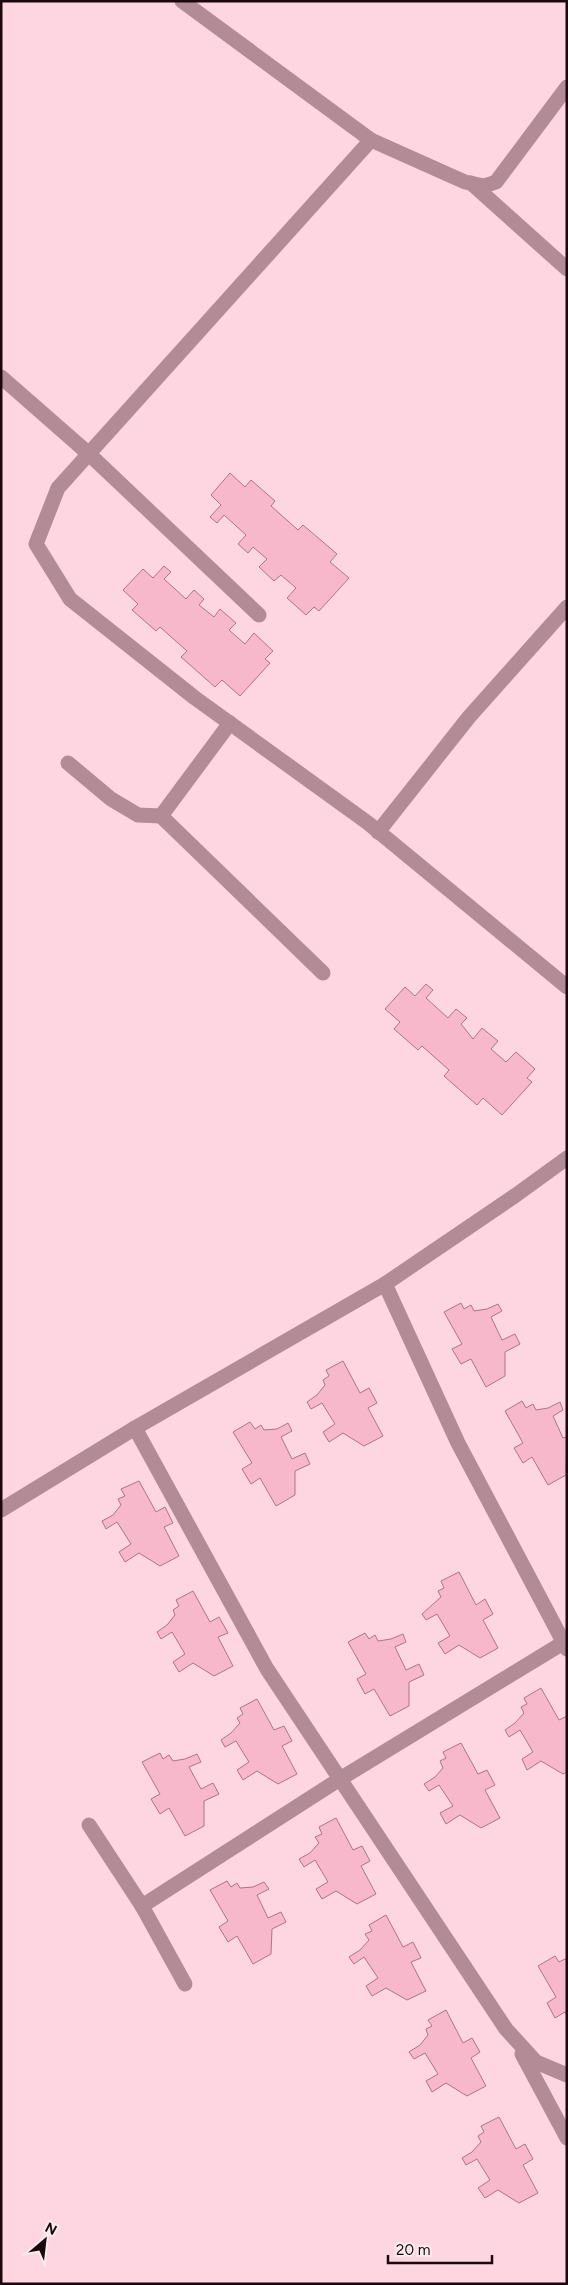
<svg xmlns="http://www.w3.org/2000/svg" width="568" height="2285" font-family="Figtree,sans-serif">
<rect width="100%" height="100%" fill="#fed6e2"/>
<g fill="#f7b8cc" stroke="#ae7486">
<polygon points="230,473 245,487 251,480 275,501 271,506 298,530 303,525 337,554 330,562 349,578 319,611 314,607 306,615 287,598 296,588 281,575 274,581 259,567 267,559 253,547 248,553 238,544 246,535 224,515 217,523 210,517 221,505 211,495"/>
<polygon points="164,566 171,572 164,579 186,599 194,590 204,599 199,605 214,617 220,609 236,623 229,630 245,644 254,633 273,651 265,659 270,663 240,696 222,680 215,687 181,657 187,651 160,627 156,631 132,610 138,604 123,590 143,569 153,578"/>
<polygon points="426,984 433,990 426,998 448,1018 456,1009 467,1018 461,1024 473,1039 482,1028 498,1041 491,1049 506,1062 516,1052 535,1069 527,1078 532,1082 502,1115 483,1098 477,1105 444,1076 449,1070 422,1046 418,1050 394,1029 400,1022 385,1009 405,987 415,996"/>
<polygon points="461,1303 464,1309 471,1305 474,1311 487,1309 498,1304 502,1311 491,1317 502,1340 515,1334 520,1344 505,1352 505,1376 486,1387 471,1359 461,1364 452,1349 462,1344 444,1312"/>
<polygon points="343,1361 360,1393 369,1388 377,1403 368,1408 383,1436 364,1446 343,1433 329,1442 323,1432 335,1424 322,1403 311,1409 307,1402 317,1395 325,1385 323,1380 329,1376 326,1370"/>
<polygon points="522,1401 526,1408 533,1404 536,1410 548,1408 560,1402 563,1410 553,1416 563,1438 567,1437 566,1475 548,1485 532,1457 523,1463 514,1448 523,1443 505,1411"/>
<polygon points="250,1422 255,1429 261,1425 264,1430 277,1429 288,1423 292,1431 281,1437 292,1459 305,1453 310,1464 295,1471 295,1495 276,1506 260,1478 251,1484 242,1469 252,1463 233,1432"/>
<polygon points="139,1481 156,1512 165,1507 173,1523 164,1527 179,1556 160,1566 139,1553 125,1562 119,1552 131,1544 117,1522 106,1529 102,1521 113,1515 121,1505 118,1499 125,1496 121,1489"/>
<polygon points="459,1572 476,1605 485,1599 493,1614 483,1620 498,1648 480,1658 459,1645 445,1654 438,1643 450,1636 437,1614 426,1620 422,1614 441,1597 438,1591 444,1588 441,1581"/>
<polygon points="193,1591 210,1622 219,1617 228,1633 218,1637 233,1666 214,1676 193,1663 179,1672 173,1662 185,1654 172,1632 161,1639 157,1632 167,1625 175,1615 173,1610 179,1606 176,1600"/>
<polygon points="365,1633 369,1639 375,1635 378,1641 391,1639 403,1634 406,1642 395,1647 406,1670 419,1664 424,1675 409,1682 409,1706 390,1716 374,1689 365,1694 357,1679 366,1674 348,1642"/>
<polygon points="541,1688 559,1720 567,1716 567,1772 563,1774 541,1761 527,1770 522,1759 533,1752 520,1730 509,1737 505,1730 515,1723 524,1713 521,1707 527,1704 524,1698"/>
<polygon points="257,1699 274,1730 284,1726 292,1741 282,1746 297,1774 278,1784 257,1771 243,1780 237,1770 249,1762 236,1741 225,1747 221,1740 231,1733 240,1723 237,1718 243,1714 240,1708"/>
<polygon points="461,1743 478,1774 487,1770 495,1785 485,1790 500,1818 481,1828 460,1815 446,1824 440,1813 453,1806 439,1785 429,1791 424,1784 435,1777 443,1768 440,1761 446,1758 443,1752"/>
<polygon points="160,1753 163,1759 169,1755 173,1761 185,1759 197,1754 201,1762 189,1767 201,1789 213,1783 219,1794 204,1801 204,1826 185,1836 169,1808 160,1814 151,1799 160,1794 142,1762"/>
<polygon points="336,1818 353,1850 362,1846 370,1861 361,1866 376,1894 357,1904 336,1891 322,1899 316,1889 328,1882 315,1860 304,1867 299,1859 310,1853 319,1843 315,1837 322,1834 319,1827"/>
<polygon points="227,1881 231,1887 237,1883 240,1888 253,1887 264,1882 269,1889 257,1895 268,1918 281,1912 286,1922 272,1929 271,1954 253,1964 237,1936 228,1942 219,1927 228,1921 210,1890"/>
<polygon points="386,1915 403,1947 413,1942 421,1958 411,1962 426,1991 407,2000 386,1988 372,1996 366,1986 378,1978 364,1957 354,1964 349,1957 360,1950 369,1940 365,1934 372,1931 369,1925"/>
<polygon points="555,1956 559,1962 565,1959 567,1961 567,2016 565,2012 555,2018 547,2003 556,1997 538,1966"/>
<polygon points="446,2010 463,2043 472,2038 480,2052 471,2058 486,2086 467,2096 446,2083 432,2092 426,2081 438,2074 425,2053 414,2059 409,2052 420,2045 428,2035 426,2029 432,2026 428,2020"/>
<polygon points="499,2117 516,2149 525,2144 533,2159 523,2165 538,2193 519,2203 498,2190 485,2198 478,2188 490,2180 477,2159 466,2165 462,2158 472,2152 481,2142 478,2136 484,2132 481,2126"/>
</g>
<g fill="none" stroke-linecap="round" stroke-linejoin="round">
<g stroke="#b38b97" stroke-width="15">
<polyline points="182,1 371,140 58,488 36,544 70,599 195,698 368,823 567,987"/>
<polyline points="371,140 465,182 484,186 496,182 567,87"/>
<polyline points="471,183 567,269"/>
<polyline points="1,377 89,454 259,615"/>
<polyline points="68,763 111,799 138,815 161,816 230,723"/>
<polyline points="161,816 323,973"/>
<polyline points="378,832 469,717 567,607"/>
<polyline points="385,1284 458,1443 567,1649"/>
<polyline points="135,1428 267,1669 506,2029 536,2062 567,2075"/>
<polyline points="1,1510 135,1428 385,1284 516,1195 567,1158"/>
<polyline points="89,1825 142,1906 185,1984"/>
<polyline points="142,1906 340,1779 563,1643"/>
<polyline points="522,2054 567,2138"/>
</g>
</g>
<rect width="568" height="2285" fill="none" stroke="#1b070e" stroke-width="5"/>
<g transform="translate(45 2240) rotate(28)" stroke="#f9ecef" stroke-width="4" paint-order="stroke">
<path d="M0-4L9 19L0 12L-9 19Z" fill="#1b070e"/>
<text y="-8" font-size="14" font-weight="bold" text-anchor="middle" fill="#1b070e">N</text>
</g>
<path d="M388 2255v8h104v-8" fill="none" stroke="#1b070e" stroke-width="2.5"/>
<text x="396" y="2255" font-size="15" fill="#1b070e" stroke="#f9ecef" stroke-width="4" paint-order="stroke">20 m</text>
</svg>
